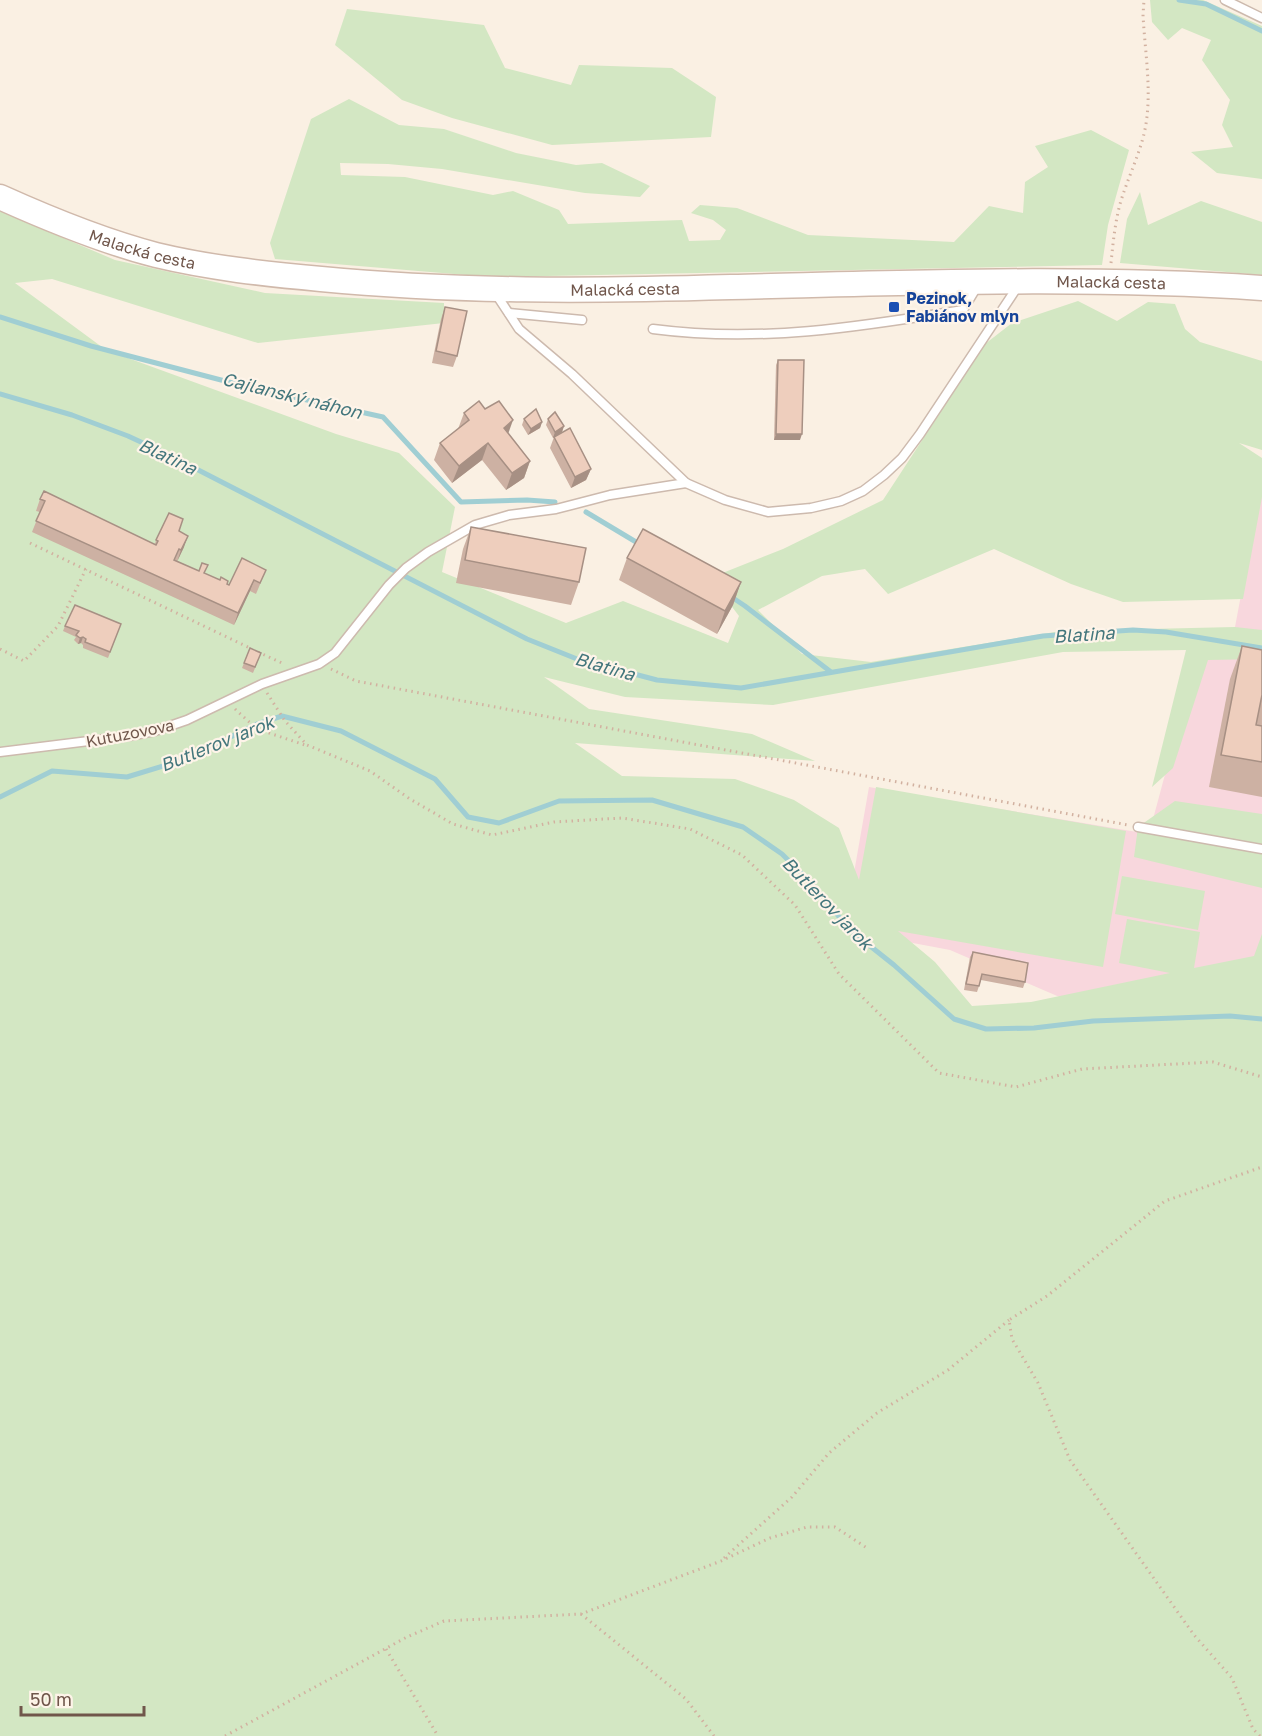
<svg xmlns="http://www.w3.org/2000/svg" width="1262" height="1736" font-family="'Golos Text',sans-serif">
<rect width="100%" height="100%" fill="#faf0e3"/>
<polygon fill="#f8d7dd" points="1262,483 1262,1036 1120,1023 950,950 844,930 869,787 1149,834 1202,637 1228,642 1235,627"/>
<g fill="#d3e7c3">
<polygon points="1150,0 1203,0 1262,26 1262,179 1217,173 1191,152 1233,147 1222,125 1230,100 1202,60 1211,40 1182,28 1168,40 1152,22"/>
<polygon points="347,9 484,25 505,68 571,85 579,65 672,68 716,97 711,137 552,145 452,118 402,100 335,45"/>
<polygon points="349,99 399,125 444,129 516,153 576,165 602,163 650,186 640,197 585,193 442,169 388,164 340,163 341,175 405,177 493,195 513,191 559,210 568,224 682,220 689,241 720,240 726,230 713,220 691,213 700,205 737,208 808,235 954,242 989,206 1023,213 1025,182 1048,167 1035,146 1091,130 1129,150 1108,225 1102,265 490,277 275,259 270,243 311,119"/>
<polygon points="1140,192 1148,225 1201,201 1262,222 1262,275 1120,263 1127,219"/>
<polygon points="0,211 115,260 265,293 444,303 444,323 258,343 52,279 15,283 106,350 336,434 399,453 455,507 442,572 566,623 623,601 728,643 739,616 710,578 783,549 883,500 985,344 1012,323 1078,301 1117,321 1148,302 1175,304 1185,329 1200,342 1262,361 1262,450 1239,443 1262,458 1262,497 1243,599 1123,602 1071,584 994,549 888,594 865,569 822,576 758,610 802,654 871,662 1061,631 1235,627 1262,630 1262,659 1208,660 1173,768 1152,787 1186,650 1063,652 773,705 625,697 544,677 589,709 752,734 815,761 575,743 622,776 735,779 794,800 839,828 859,880 876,787 1126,831 1103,967 898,931 935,962 972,1006 1031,1002 1170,973 1119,963 1127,919 1200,932 1194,968 1254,956 1262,934 1262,1736 0,1736"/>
<polygon points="1175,801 1262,814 1262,888 1134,857 1138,827"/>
<polygon points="1122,876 1205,891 1198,930 1115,914"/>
</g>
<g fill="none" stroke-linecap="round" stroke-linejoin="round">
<g stroke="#a0ced3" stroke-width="5">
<polyline points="1179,0 1206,4 1262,31"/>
<polyline points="0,317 91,346 244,386 383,417 461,502 527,500 555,502"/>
<polyline points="0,394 72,415 128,436 173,457 527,639 577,659 657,680 741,688 1043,636 1133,630 1166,632 1262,648"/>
<polyline points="586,512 641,545"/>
<polyline points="730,596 745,606 831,672"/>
<polyline points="0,797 52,771 127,777 186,759 257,724 282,716 341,731 435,779 468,817 499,823 559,801 652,800 743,827 782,854 811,883 850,930 894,965 954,1019 986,1029 1034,1028 1093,1021 1230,1016 1262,1019"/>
</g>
<defs>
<g id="lane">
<polyline points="1225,0 1262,18"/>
<polyline points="496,294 519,329 572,374 686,483 725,500 768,512 811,508 841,501 863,491 884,475 902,458 920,434 1018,286"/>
<polyline points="509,313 582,320"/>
<path d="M653,329C760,343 858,327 963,310L978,285"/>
<polyline points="0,752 129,736 155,731 187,720 262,684 319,664 335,653 389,585 406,568 428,552 475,525 509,515 556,509 610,495 686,483"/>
<polyline points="1138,827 1262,849"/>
</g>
<g id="secondary">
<path id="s1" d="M0,197C51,220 102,241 156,255C210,268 266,274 321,279C457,292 594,291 731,287C908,283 1085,276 1262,288"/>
</g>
</defs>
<use href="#lane" stroke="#cdbaae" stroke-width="11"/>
<use href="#secondary" stroke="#d0b9ab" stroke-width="27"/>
<g stroke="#d2b1a0" stroke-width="3" stroke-dasharray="1.5 4.5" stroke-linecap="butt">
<path d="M1111,263C1113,243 1115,223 1120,204C1127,180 1138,158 1144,134C1153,96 1145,54 1143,15L1144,0"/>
<polyline points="30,543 252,649"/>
<polyline points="0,649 24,661 58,626 86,569"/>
<polyline points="258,652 282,663"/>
<polyline points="331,669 356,681 1128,825"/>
<polyline points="267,693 285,721 307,745 370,771 410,799 453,824 492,835 554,822 622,818 690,829 742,855 795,905 839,974 939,1073 1016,1087 1082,1069 1213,1062 1262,1077"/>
<polyline points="235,709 257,729 305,745"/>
<polyline points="724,1558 792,1497 829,1453 877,1413 948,1370 1009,1320"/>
<polyline points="581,1614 686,1699 714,1736"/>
<polyline points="386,1649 438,1736"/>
<polyline points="225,1736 407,1637 444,1621 581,1614 721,1561 770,1538 807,1527 835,1527 867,1548"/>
<polyline points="1260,1736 1253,1729 1232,1678 1194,1635 1070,1460 1038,1383 1012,1339 1009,1320 1047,1296 1165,1201 1262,1167"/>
</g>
<use href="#lane" stroke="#fff" stroke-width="8"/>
<use href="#secondary" stroke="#fff" stroke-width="24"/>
</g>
<g fill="#cdb1a3">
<polygon points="445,307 457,356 453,367 432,363 441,319"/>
<polygon points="778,360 800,440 774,440 776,365"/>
<polygon points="485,409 508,434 530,461 524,478 506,490 482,460 452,483 434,460 440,443 458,429 464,413"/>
<polygon points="524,419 542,422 540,428 528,435 522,425"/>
<polygon points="548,419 564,426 562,432 591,469 586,480 571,488 550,448 554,437 553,438 546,425"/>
<polygon points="40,499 155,544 156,540 179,531 184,547 177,561 229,585 266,570 256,594 250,591 234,625 32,532 40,512 36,511"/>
<polygon points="471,527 579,582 571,605 456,583 463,549"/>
<polygon points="627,558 741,582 733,605 717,634 619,580"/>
<polygon points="121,624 108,658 83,648 83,645 81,643 78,644 74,640 76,637 63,631 65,626"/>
<polygon points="1242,646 1262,650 1262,797 1209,787 1230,679"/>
<polygon points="250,648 261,653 253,673 242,668"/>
<polygon points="973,952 1025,982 1023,988 981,980 977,992 964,990 970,957"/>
</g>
<g fill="#a79084">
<polygon points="513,420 507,437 504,428"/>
<polygon points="542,422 540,428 528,435 531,429"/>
<polygon points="564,426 562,432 553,438 555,432"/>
<polygon points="776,434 802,434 800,440 774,440"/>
<polygon points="488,443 482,460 452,483 459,466"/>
<polygon points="530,461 524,478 506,490 512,473"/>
<polygon points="591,469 586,480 571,488 575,477"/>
<polygon points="188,536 184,547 177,562 181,550"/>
<polygon points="254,580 250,591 234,625 238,613"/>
<polygon points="741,582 733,605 717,634 725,611"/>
<polygon points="83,637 81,643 78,644 80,638"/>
</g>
<g fill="#eecebd" stroke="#a79084" stroke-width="1.5">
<polygon points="445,307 467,311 457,356 436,351"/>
<polygon points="778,360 804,360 802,434 776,434"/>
<polygon points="479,401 485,409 499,401 513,420 504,428 530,461 512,473 488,443 459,466 440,443 469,420 464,413"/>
<polygon points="536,409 542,422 531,429 524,419"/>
<polygon points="555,412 564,426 555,432 548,419"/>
<polygon points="570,428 591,469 575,477 554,437"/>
<polygon points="44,491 156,545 158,541 156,540 169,513 183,519 179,531 188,536 181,550 179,549 174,560 199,571 202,563 208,565 204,573 220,580 221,577 228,581 227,584 229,585 242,558 266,570 260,583 254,580 238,613 36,521 45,501 40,499"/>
<polygon points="471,527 586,548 579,582 465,560"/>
<polygon points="643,529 741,582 725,611 627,558"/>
<polygon points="75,605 121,624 110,652 85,642 86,639 83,637 80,638 76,635 79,631 65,626"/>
<polygon points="1242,646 1262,650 1262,695 1256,725 1262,726 1262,762 1221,755"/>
<polygon points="250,648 261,653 255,667 244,663"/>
<polygon points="973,952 1028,963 1025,982 982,974 979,986 966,984"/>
</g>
<rect fill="#1a4fb4" stroke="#fef4e9" stroke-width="2" x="888" y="301" width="12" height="12" rx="3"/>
<g text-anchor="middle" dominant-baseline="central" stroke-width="4.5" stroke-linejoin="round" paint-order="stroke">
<g font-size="16" fill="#70564b" stroke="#fef4e9">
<text stroke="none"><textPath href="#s1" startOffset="152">Malacká cesta</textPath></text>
<text stroke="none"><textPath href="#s1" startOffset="1124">Malacká cesta</textPath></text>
<text stroke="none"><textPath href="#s1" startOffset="638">Malacká cesta</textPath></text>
<text transform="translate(130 733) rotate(-11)">Kutuzovova</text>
</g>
<g font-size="16" font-weight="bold" fill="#164399" stroke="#fef4e9" text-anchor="start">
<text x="906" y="298">Pezinok,<tspan x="906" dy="18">Fabiánov mlyn</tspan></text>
</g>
<g font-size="18" font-style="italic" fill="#43767c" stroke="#fef4e9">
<text transform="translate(292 395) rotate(14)">Cajlanský náhon</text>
<text transform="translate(168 456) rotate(25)">Blatina</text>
<text transform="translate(1084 634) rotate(-4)">Blatina</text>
<text transform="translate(605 666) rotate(16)">Blatina</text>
<text transform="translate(217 743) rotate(-22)">Butlerov jarok</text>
<text transform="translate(828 903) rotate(46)">Butlerov jarok</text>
</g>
</g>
<path d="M21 1706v9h123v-9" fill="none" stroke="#70564b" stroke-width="3"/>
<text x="30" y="1706" font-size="18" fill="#70564b" stroke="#fef4e9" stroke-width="4.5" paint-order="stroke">50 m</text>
</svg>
